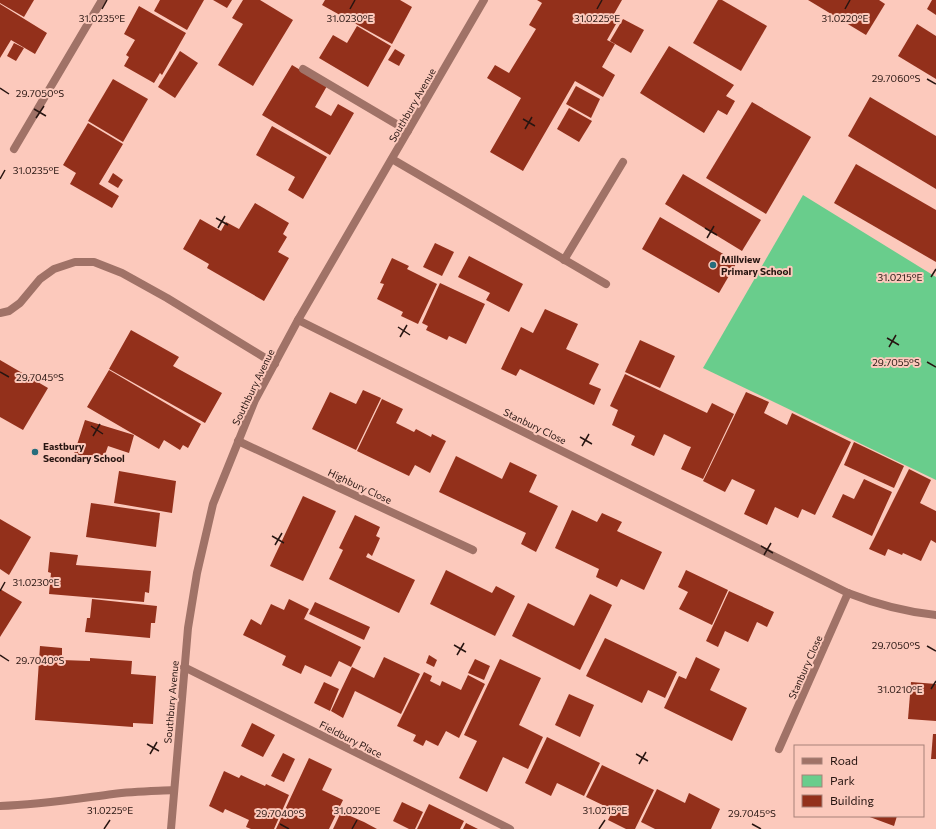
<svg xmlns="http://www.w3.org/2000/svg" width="936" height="829" font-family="Commissioner,sans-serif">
<rect width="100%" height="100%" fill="#fcc9bc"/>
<polygon fill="#69cd8c" points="803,195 936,277 936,480 703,368"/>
<g fill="#93301b">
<polygon points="0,0 34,0 24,17 0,3"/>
<polygon points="160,0 204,0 187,30 154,11"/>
<polygon points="213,0 232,0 227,8"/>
<polygon points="243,0 260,0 293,20 253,86 218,65 243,24 232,18"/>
<polygon points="325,0 400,0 412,7 392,44 322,5"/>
<polygon points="537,0 622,0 614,14 620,17 607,40 615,44 602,67 615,75 603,97 575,81 523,171 490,152 521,98 487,78 495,65 509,73 536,29 529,25 542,3"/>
<polygon points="718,0 722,0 767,26 741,71 693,43"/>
<polygon points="808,0 879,0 885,4 866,35"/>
<polygon points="932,0 936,0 936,15 927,9"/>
<polygon points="0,4 47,33 35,54 11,40 0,58"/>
<polygon points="139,6 186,33 162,75 160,73 154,83 124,66 129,57 126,55 135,40 124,34"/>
<polygon points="623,19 644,30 631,53 610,41"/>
<polygon points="917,24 936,36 936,79 898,56"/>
<polygon points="357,26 391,46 368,87 319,58 333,35 347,43"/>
<polygon points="14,43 24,48 16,61 7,56"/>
<polygon points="669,46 734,85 726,96 735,101 727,115 718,110 704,133 640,93"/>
<polygon points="395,49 405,55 399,66 388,60"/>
<polygon points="180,51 198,63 175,98 158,87"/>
<polygon points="292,65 327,86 315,107 331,116 338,104 354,113 330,155 262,115"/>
<polygon points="113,79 148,99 123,142 88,121"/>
<polygon points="576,86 600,99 591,118 566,104"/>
<polygon points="870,97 936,136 936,189 848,136"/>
<polygon points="752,102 811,137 766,214 706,178"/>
<polygon points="569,108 592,121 579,142 557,129"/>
<polygon points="88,123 123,144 99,184 119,196 112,208 70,184 76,173 63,165"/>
<polygon points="272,126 327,157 303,199 288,190 295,177 256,155"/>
<polygon points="856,164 936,210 936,262 834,203"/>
<polygon points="113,173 123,180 118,188 108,182"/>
<polygon points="683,174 761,220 742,251 665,204"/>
<polygon points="255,203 289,223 283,234 287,237 278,252 289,258 264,301 207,268 209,264 183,249 200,219 221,231 226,222 239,229"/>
<polygon points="660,217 737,262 719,293 642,249"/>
<polygon points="435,243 454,252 442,276 423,267"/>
<polygon points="469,256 523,284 509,312 486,300 490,293 458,277"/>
<polygon points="392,258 409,266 407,269 437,284 418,324 401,316 403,312 377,299 384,284 380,283"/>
<polygon points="440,283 485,304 466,344 449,336 447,340 426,330 428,326 422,323"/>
<polygon points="545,309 578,324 566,349 599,364 589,384 601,389 594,405 520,369 516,376 501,369 521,327 533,333"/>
<polygon points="131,330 179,357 173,366 222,393 205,423 109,369"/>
<polygon points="640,340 675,356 660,388 625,372"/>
<polygon points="0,360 48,388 23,430 0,417"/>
<polygon points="109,370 201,424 188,448 183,445 180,450 164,440 159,449 87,407"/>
<polygon points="625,374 707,413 712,403 734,414 703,479 681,469 691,447 688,446 664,434 654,456 631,445 635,436 612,425 618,410 610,406"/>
<polygon points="363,390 381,398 356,450 312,429 330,392 356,404"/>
<polygon points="746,392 769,402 764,413 787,425 792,413 851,442 815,515 802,509 798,518 775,507 767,525 744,514 755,490 732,479 725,492 703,481"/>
<polygon points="382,399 403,409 396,423 414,432 416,429 431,437 432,434 446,441 430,473 415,465 409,476 357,451"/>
<polygon points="85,420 134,435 129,453 108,446 102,463 74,454"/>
<polygon points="854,442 904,466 894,488 844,465"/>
<polygon points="456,456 502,479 510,462 537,475 529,492 558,506 536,552 521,544 526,533 439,492"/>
<polygon points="909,469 931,480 920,503 936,511 936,543 931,540 921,561 903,553 902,555 888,549 885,556 869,549"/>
<polygon points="119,471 176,481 172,513 114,503"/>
<polygon points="864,479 892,492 872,536 832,517 843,494 854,499"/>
<polygon points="303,496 336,511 303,581 270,566"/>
<polygon points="91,503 160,513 156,547 86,537"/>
<polygon points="572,510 597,522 602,513 622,522 617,531 662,552 644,590 621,579 617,587 596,577 599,569 555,548"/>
<polygon points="355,515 380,527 376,536 380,538 372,556 368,553 366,557 415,580 399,613 329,579 343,550 339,548"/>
<polygon points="0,519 31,537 9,575 0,569"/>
<polygon points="50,552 78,555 76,565 151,571 149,593 145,592 144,602 49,594 51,573 48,572"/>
<polygon points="446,570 492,593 496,586 515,596 495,636 430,604"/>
<polygon points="686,570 728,590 712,625 679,609 688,592 678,587"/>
<polygon points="0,589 22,602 0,637"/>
<polygon points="729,591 774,612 767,627 757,622 748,642 725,631 718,647 706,641"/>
<polygon points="590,594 612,605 580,670 512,636 528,603 574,626"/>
<polygon points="92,599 157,606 155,623 151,623 150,638 85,632 87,618 90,618"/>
<polygon points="289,599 309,609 304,619 361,647 351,667 339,661 331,677 305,665 301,674 282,665 286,656 243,635 251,619 261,625 271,604 284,610"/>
<polygon points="315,602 370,627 364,640 309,614"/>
<polygon points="605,638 677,672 665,698 648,690 642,703 586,676"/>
<polygon points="40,646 62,648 62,660 90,661 90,658 132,661 131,674 156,676 153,724 133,723 133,727 35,720"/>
<polygon points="429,655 437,660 434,667 426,663"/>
<polygon points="384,657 420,674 401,714 355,691 343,718 331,711 352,667 374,678"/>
<polygon points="696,657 720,669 710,690 747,708 732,741 664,708 679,676 686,679"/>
<polygon points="475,659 490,666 484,680 468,673"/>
<polygon points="500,659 541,678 519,725 543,737 528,769 503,757 487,792 459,778 477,741 464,735"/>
<polygon points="424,672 432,676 430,681 440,686 442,681 461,690 468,675 485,684 459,738 446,731 438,746 426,740 423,746 413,741 416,735 397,726"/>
<polygon points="324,682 339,689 330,711 314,703"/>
<polygon points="911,682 936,684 936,721 908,719"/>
<polygon points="569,694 594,705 580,737 555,725"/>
<polygon points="252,723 275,735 263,757 241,746"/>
<polygon points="933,734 936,734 936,759 931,759"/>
<polygon points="547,737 600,763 584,796 557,783 551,796 525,783"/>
<polygon points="283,753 295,759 284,782 271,776"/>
<polygon points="309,758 332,769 322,790 343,800 329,829 276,829"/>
<polygon points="602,765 654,790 635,829 626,829 608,820 613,810 586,797"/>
<polygon points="224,771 239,778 241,775 265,786 266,784 289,795 274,829 251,829 246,827 249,820 225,809 223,813 209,806"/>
<polygon points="657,789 685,803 689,793 720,809 711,829 655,829 641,822"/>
<polygon points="402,802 423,812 415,829 409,829 393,821"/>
<polygon points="429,804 464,821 460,829 417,829"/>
<polygon points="341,812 364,822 377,829 333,829"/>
<polygon points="867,816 897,816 894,826"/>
<polygon points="466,823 478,829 463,829"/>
</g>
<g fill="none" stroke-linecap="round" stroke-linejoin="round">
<g stroke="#a07267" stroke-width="8">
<polyline points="303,69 408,131"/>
<polyline points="392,159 606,284"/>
<polyline points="564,260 623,162"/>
<polyline points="0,313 9,311 20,303 40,279 54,269 75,262 94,262 122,273 167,298 275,364"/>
<path d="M0,806C38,805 75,799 113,794C133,791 154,791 174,790"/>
</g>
<g stroke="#a07267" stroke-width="8">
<polyline points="14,149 102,0"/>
<path d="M298,320L848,593C876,604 906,612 936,615"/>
<polyline points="238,441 473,550"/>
<polyline points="184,667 510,829"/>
<polyline points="779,749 848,593"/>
<polyline points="171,829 188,628 197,573 213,504 255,400 298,320 484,0"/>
</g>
</g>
<path fill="none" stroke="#271511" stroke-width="1.5" d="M102,9L107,0M350,9L355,0M597,9L602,0M845,9L850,0M927,79L936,84M0,88L9,94M34,109L46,116M36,118L44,106M523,119L535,126M525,129L532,117M0,179L5,170M216,218L228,225M218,228L225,216M705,228L717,235M707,238L714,226M931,277L936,269M398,327L410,335M400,337L407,325M887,338L899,345M889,347L896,335M927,362L936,367M0,372L9,377M91,426L103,434M93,436L100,424M580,437L592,444M582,446L589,434M272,536L284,543M275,545L282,533M761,546L773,553M764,555L771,543M0,591L5,582M454,645L466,652M927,646L936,651M0,655L9,661M457,655L464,643M931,689L936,681M147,744L159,751M150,754L157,742M636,754L648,761M639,764L646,752M280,824L289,829M752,824L761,829M104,829L110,820M352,829L357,820M599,829L605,820"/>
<g fill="#276d7c" stroke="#fcc9bc" stroke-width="1.5">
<circle cx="713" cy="265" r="4"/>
<circle cx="35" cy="452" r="4"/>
</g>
<g text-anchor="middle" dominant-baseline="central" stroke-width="4" stroke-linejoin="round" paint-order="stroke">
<g font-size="10" fill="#271511" stroke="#fcc9bc">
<text transform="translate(412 105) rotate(-60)">Southbury Avenue</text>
<text transform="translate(253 387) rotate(-64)">Southbury Avenue</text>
<text transform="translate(535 426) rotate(26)">Stanbury Close</text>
<text transform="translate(360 486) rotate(25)">Highbury Close</text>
<text transform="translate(805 667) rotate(-66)">Stanbury Close</text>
<text transform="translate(171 702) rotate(-85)">Southbury Avenue</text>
<text transform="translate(351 739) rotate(27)">Fieldbury Place</text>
</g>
<g font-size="10" font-weight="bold" fill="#271511" stroke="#fcc9bc" text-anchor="start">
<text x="721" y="259">Millview<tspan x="721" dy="12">Primary School</tspan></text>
<text x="43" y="446">Eastbury<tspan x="43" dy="12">Secondary School</tspan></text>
</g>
</g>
<g font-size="10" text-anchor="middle" fill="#271511" stroke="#fcc9bc" stroke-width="4" stroke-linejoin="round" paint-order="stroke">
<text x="102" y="22">31.0235°E</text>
<text x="350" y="22">31.0230°E</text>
<text x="597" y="22">31.0225°E</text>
<text x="845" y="22">31.0220°E</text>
<text x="896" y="82">29.7060°S</text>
<text x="40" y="97">29.7050°S</text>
<text x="36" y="174">31.0235°E</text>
<text x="900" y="281">31.0215°E</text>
<text x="896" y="366">29.7055°S</text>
<text x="40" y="381">29.7045°S</text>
<text x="36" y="586">31.0230°E</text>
<text x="896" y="649">29.7050°S</text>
<text x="40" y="664">29.7040°S</text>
<text x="900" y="693">31.0210°E</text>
<text x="110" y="814">31.0225°E</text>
<text x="357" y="814">31.0220°E</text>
<text x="605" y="814">31.0215°E</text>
<text x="280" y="817">29.7040°S</text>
<text x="752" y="817">29.7045°S</text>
</g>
<rect x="794" y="745" width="130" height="72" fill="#fcc9bc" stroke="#a78178"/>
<rect x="802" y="758" width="20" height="6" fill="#a07267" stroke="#a78178"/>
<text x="830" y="765" font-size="12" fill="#271511">Road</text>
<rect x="802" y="775" width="20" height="12" fill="#69cd8c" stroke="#a78178"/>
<text x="830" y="785" font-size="12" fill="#271511">Park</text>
<rect x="802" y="795" width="20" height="12" fill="#93301b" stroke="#a78178"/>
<text x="830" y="805" font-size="12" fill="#271511">Building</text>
</svg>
